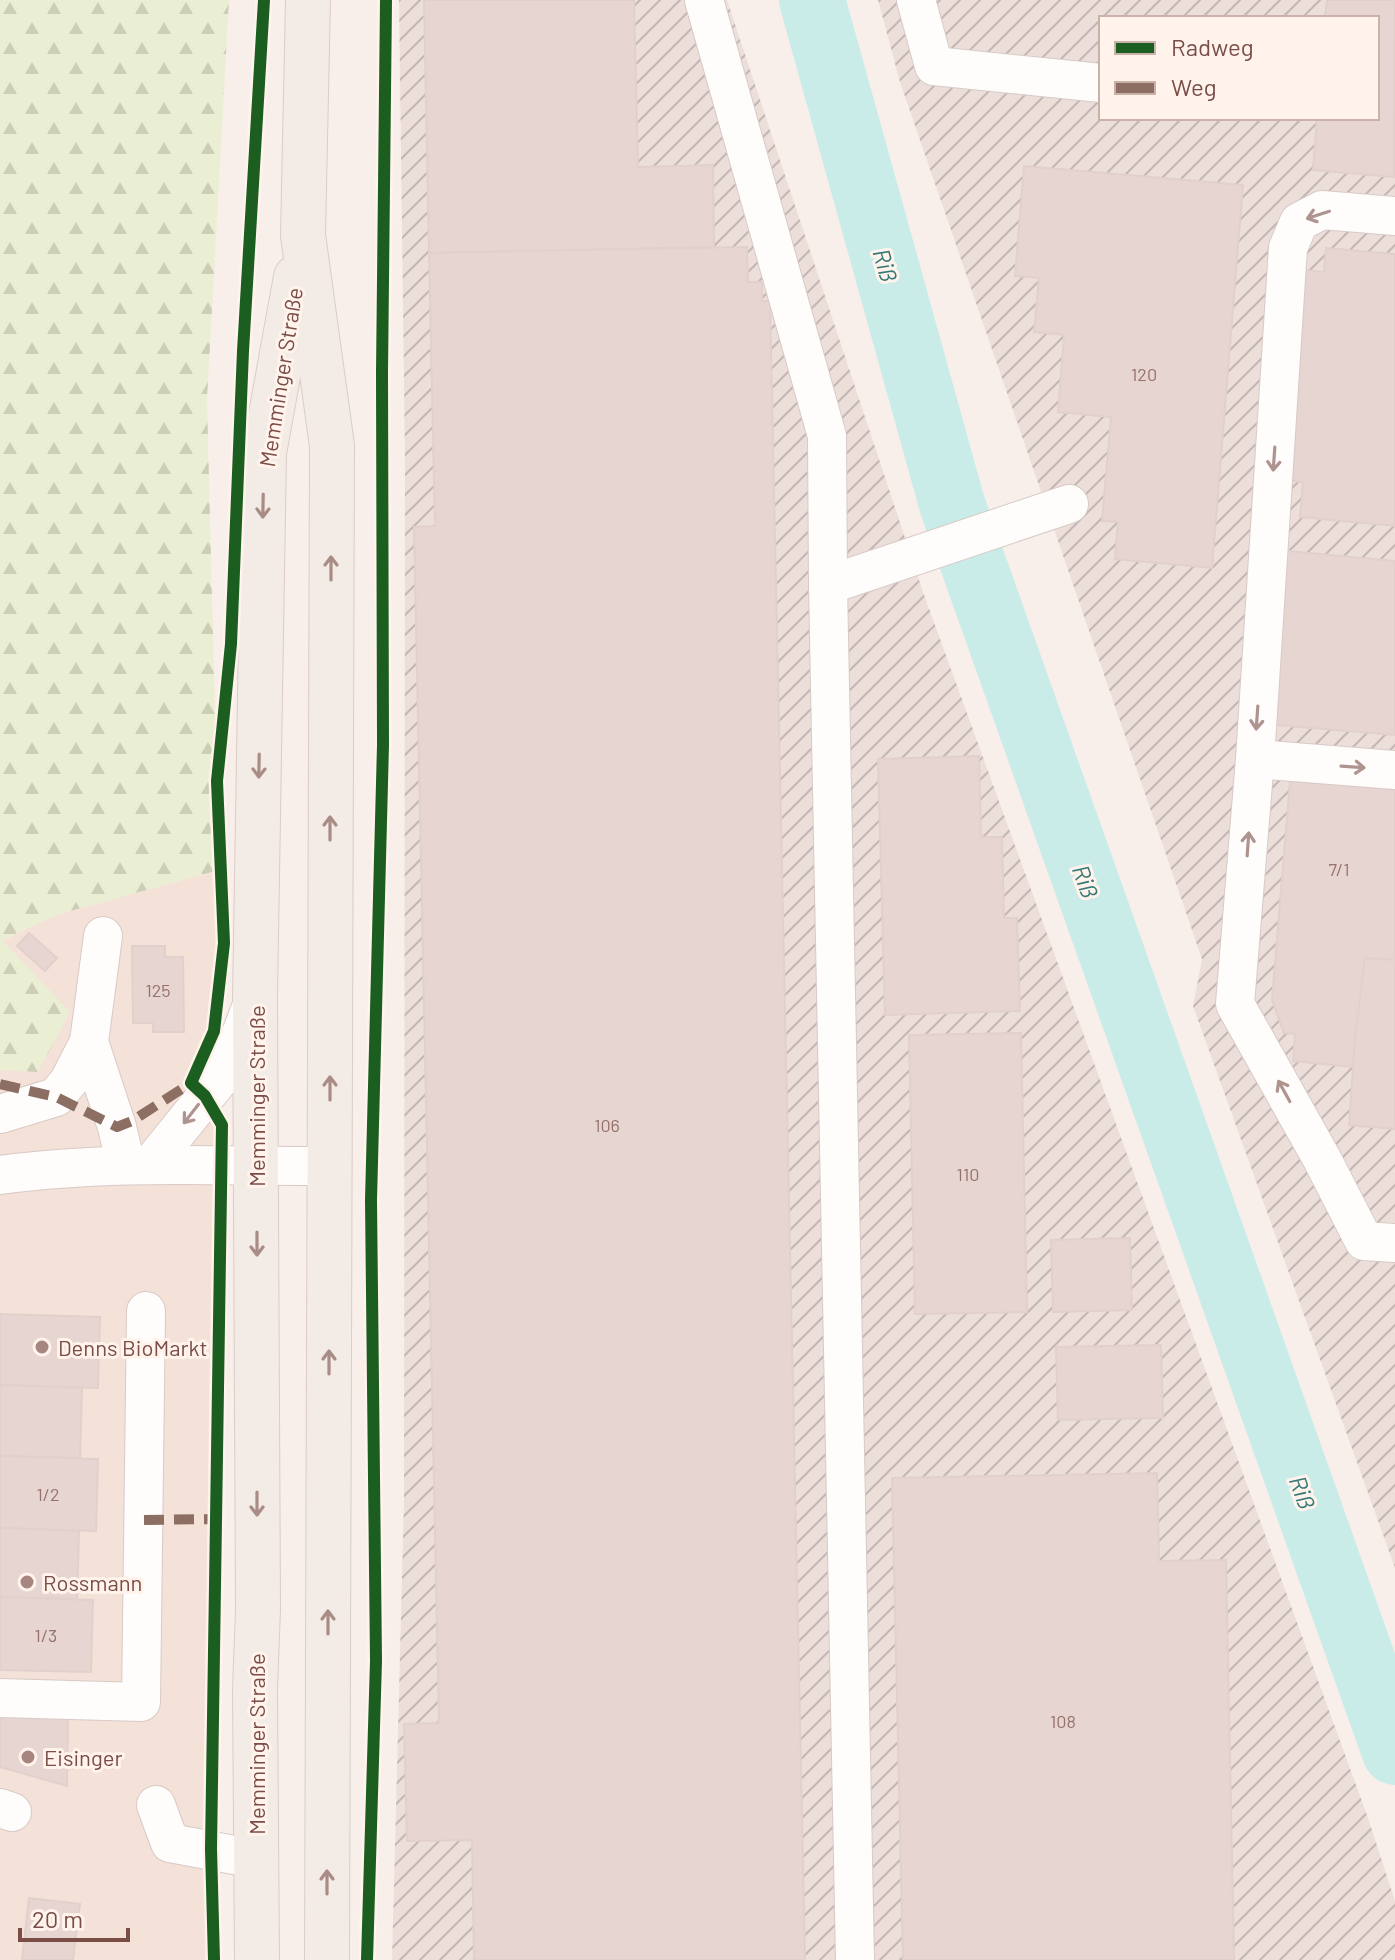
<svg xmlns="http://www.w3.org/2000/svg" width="1395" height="1960" font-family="Barlow,sans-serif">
<defs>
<pattern id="industrial-furrows" width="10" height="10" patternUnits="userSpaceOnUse" patternTransform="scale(2)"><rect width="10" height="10" fill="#ecdfda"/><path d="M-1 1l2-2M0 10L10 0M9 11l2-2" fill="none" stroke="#c4b7b3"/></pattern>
<pattern id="forest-firs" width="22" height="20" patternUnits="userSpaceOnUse" patternTransform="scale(2)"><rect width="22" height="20" fill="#eaeed3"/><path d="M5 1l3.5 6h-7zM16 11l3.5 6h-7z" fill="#ccceb6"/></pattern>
</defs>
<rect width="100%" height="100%" fill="#f9efea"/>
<polygon fill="#f4e1d8" points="219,870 209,1960 0,1960 0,1070 38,1072 1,941 56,915"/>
<g fill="url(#industrial-furrows)" fill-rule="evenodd">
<polygon points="399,0 727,0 923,592 1368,1818 1395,1901 1395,1960 392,1960 404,1501 405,460"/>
<path d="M878,0H1395V1568L1193,1006L1202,959L900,82ZM1101,18H1377V118H1101Z"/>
</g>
<polygon fill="url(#forest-firs)" points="0,0 229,0 207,400 219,870 56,915 2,940 70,1012 38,1072 0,1070"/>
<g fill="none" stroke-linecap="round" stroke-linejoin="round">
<polyline stroke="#caece8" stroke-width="66" points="812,0 952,504 1395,1752"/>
</g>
<g fill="#e6d5d1" stroke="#e2d0cc" stroke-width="2">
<polygon points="424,0 634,0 638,167 713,165 714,247 429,253"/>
<polygon points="1327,0 1395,0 1394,177 1313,170 1317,118 1377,118 1377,18 1325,18"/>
<polygon points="1024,166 1243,185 1212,568 1115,559 1118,522 1102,521 1111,417 1058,412 1064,335 1034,332 1039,278 1015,276"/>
<polygon points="747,247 748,282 762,282 762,301 770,301 805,1960 474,1960 472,1840 407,1841 404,1724 439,1723 414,527 435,526 429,253"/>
<polygon points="1326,248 1395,254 1395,526 1300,517 1303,482 1284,480 1304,270 1324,272"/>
<polygon points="1278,550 1395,561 1395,735 1263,724"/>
<polygon points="979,756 981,837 1002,837 1004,918 1017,918 1020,1011 885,1015 878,759"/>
<polygon points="1290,781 1395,789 1395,960 1365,958 1353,1067 1293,1061 1295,1034 1284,1033 1272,1000"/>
<polygon points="29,933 57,958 45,971 17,946"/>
<polygon points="132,946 165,946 165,957 183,957 184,1032 153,1032 153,1023 133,1023"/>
<polygon points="1365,958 1395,960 1395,1129 1349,1125 1355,1039"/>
<polygon points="1021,1033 1027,1312 915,1314 909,1035"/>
<polygon points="1130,1238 1132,1310 1053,1312 1051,1240"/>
<polygon points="0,1314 100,1317 98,1388 0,1385"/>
<polygon points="1161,1345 1163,1418 1058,1420 1056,1347"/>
<polygon points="0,1385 82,1388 80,1458 0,1456"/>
<polygon points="0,1456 98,1459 96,1531 0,1528"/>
<polygon points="1157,1473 1159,1561 1226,1560 1234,1960 903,1960 892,1478"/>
<polygon points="0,1528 79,1531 77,1599 0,1597"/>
<polygon points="0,1597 93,1600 91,1672 0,1670"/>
<polygon points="0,1715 68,1717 67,1786 0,1767"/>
<polygon points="29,1898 80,1904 73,1960 22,1960"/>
</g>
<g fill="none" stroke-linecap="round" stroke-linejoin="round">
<defs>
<g id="minor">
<polyline points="704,0 827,436 828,585 855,1960"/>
<polyline points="916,0 934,66 1101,83"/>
<polyline points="1395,216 1322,210 1299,222 1288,248 1255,759 1235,1004 1322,1159 1364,1241 1395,1243"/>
<polyline points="828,585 1069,504"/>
<polyline points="1255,759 1395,770"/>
<polyline points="89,1042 117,1127 126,1165"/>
<polyline points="0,1114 56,1097 69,1081 89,1042 103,936"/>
<polyline points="151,1164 227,1070 252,1005"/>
<path d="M0,1175C109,1160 219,1166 329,1166"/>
<polyline points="0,1698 141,1702 146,1311"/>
<polyline points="156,1805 170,1843 256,1859"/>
<polyline points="0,1808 12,1812"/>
</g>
<g id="major">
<polyline points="308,0 303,235 332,446 327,1960"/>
<polyline points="257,1960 255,1690 258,1609 255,998 264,453 296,277"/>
</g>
</defs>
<use href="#minor" stroke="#d8cac6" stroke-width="40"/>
<use href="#major" stroke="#daccc8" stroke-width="46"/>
<use href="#minor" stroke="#fefdfc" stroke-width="38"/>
<use href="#major" stroke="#f3ebe5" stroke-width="44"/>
<g stroke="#8d6e63" stroke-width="10" stroke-dasharray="20 10" stroke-linecap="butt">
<polyline points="0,1084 56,1097 117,1127 132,1121 191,1083 193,1077"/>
<polyline points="144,1520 217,1519"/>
</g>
<defs>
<g id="cycleway">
<polyline points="214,1960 211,1849 222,1125 205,1096 191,1083 214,1031 224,943 217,781 231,644 243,351 264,0"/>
<polyline points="367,1960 376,1661 371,1200 383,745 382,373 386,0"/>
</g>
</defs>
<use href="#cycleway" stroke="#fff3ec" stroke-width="17"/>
<use href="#cycleway" stroke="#1b5e20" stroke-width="12"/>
</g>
<defs><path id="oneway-shaft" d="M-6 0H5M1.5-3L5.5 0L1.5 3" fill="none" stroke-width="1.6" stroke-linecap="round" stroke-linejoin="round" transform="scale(2)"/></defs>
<g stroke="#af938f">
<use href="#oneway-shaft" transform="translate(1318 215) rotate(162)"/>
<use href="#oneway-shaft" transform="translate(1274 459) rotate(94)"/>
<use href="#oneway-shaft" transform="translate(1257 718) rotate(94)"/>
<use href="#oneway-shaft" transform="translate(1353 767) rotate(4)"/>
<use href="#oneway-shaft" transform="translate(1248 844) rotate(-86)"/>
<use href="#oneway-shaft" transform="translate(1284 1091) rotate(-119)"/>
<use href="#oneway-shaft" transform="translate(191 1114) rotate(128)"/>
</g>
<g stroke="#aa8c86">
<use href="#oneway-shaft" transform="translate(263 506) rotate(91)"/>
<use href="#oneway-shaft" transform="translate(331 568) rotate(-90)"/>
<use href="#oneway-shaft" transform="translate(259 766) rotate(91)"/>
<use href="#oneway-shaft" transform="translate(330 828) rotate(-90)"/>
<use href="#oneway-shaft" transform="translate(330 1088) rotate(-90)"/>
<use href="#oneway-shaft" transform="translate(257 1244) rotate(90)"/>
<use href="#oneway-shaft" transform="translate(329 1362) rotate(-90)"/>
<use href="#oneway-shaft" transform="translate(257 1504) rotate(90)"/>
<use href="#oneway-shaft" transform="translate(328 1622) rotate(-90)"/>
<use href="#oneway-shaft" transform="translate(327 1882) rotate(-90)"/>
</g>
<g fill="#a6867f" stroke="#fff3ec" stroke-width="3">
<circle cx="42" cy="1347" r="8"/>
<circle cx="27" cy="1582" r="8"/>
<circle cx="28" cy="1757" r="8"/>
</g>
<g text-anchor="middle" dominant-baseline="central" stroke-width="6" stroke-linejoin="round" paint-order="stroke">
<g font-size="18" fill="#97716b">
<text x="1144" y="374">120</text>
<text x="1339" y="869">7/1</text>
<text x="158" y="990">125</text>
<text x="607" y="1125">106</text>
<text x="968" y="1174">110</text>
<text x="48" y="1494">1/2</text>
<text x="46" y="1635">1/3</text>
<text x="1063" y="1721">108</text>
</g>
<g font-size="22" fill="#7a4d46" stroke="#fff3ec">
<text transform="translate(280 377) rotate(-81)">Memminger Straße</text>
<text transform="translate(256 1096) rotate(-90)">Memminger Straße</text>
<text transform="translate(256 1744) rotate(-90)">Memminger Straße</text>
</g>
<g font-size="22" fill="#7a4d46" stroke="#fff3ec" text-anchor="start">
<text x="58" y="1347">Denns BioMarkt</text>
<text x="43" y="1582">Rossmann</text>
<text x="44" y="1757">Eisinger</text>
</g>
<g font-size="24" font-style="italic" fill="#357976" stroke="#fff3ec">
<text transform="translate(886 265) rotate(74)">Riß</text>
<text transform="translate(1086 881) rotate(70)">Riß</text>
<text transform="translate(1303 1492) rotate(70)">Riß</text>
</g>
</g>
<rect x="1099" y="16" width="280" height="104" fill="#fff3ec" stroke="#cab1aa" stroke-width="2"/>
<rect x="1115" y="42" width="40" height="12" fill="#1b5e20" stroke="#cab1aa" stroke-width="2"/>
<text x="1171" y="56" font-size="24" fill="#7a4d46">Radweg</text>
<rect x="1115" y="82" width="40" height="12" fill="#8d6e63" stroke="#cab1aa" stroke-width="2"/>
<text x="1171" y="96" font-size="24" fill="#7a4d46">Weg</text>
<path d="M20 1928v12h108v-12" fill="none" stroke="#7a4d46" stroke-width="4"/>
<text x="32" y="1928" font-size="24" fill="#7a4d46" stroke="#fff3ec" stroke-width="6" paint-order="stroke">20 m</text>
</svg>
